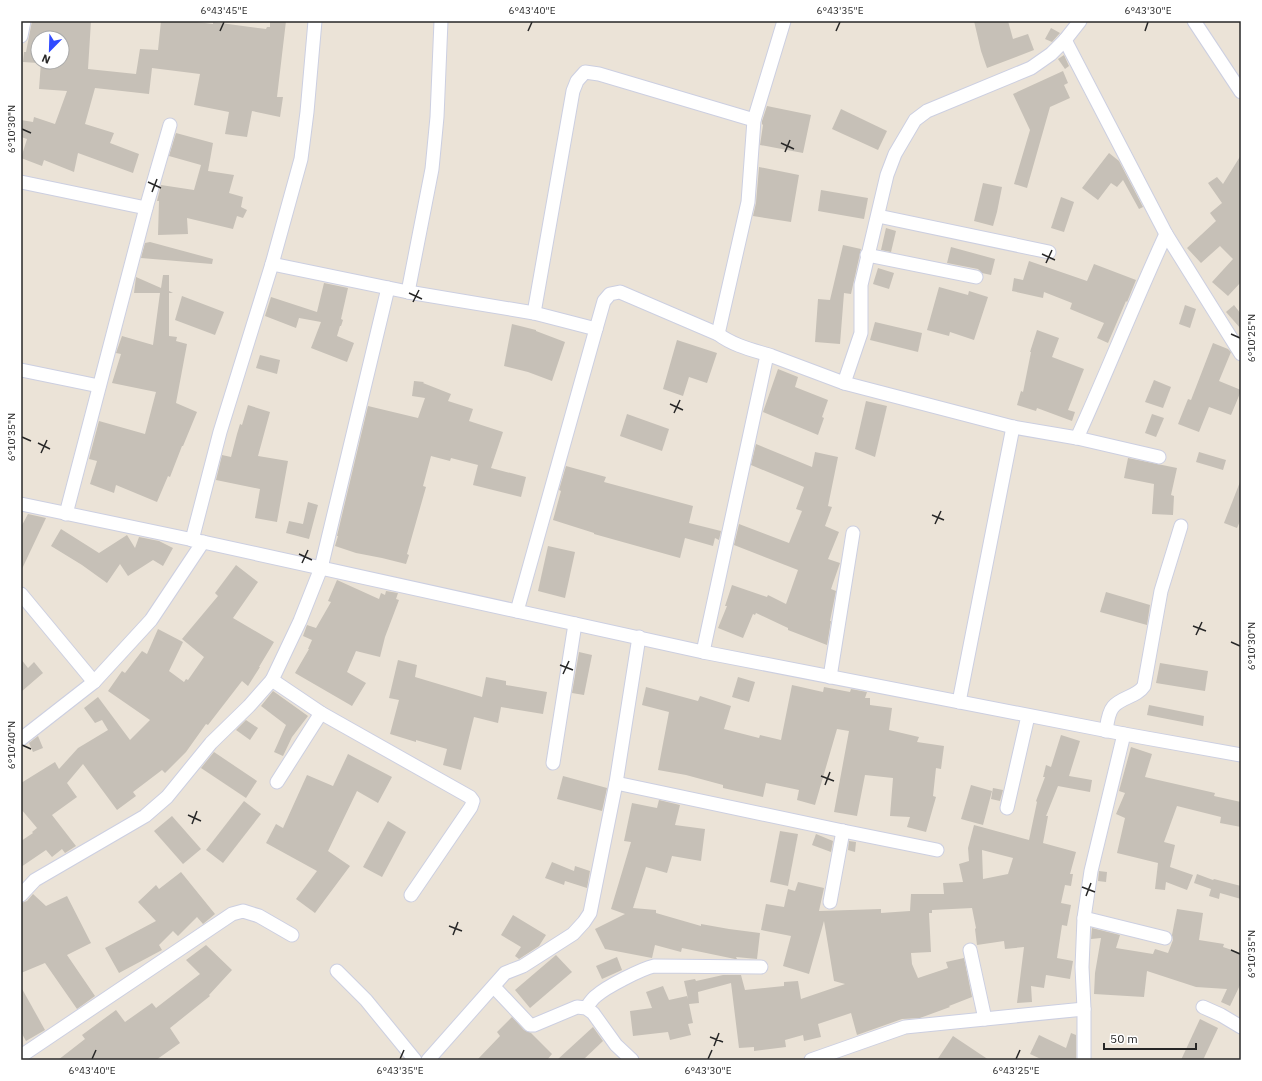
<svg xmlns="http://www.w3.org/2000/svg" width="1262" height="1081" font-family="'IBM Plex Sans',sans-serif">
<rect width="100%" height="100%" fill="#ebe3d7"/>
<g fill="#c6c0b7" fill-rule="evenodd">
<polygon points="32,21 91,21 88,69 136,74 140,49 158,50 161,21 189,21 213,24 213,22 266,29 267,27 270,27 270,21 286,21 277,97 283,97 280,117 252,111 247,137 225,134 229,112 194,105 200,74 152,68 149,94 95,88 85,124 114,133 110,143 139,154 133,173 78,153 74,172 44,160 42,166 21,158 27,139 21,137 21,120 33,122 34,117 55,124 67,91 39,89 41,62 62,62 62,38 38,38 38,63 23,62 24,52 26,52"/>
<polygon points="974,21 1008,21 1013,39 1028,34 1034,50 987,68 981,51"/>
<polygon points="1051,28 1060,33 1052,42 1045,39"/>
<polygon points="1064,55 1069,66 1065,69 1058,59"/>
<polygon points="1063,71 1068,83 1064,85 1070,98 1050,107 1027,188 1014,184 1030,130 1013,94"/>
<polygon points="767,106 811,115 803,153 760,145 763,125 762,124 762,121"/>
<polygon points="841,109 887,131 878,150 832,129"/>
<polygon points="176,133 213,143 208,171 234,175 229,193 243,197 241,207 247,210 243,218 237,216 233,229 187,218 188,234 158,235 159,201 157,201 161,185 194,190 201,165 169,156"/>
<polygon points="1109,153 1119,161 1143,207 1139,209 1123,180 1117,187 1111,183 1098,200 1082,188"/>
<polygon points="1241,155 1241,282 1228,296 1212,282 1233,259 1220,246 1201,263 1187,248 1216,221 1210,213 1222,203 1208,183 1217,177 1223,184"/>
<polygon points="759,167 799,175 791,222 753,216 756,203"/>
<polygon points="983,183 1002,187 997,212 993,226 974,221"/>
<polygon points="821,190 868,198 864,219 818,211"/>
<polygon points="1061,197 1074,202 1064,232 1051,228"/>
<polygon points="886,228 896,231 891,252 881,250"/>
<polygon points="150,242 213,259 212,264 141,258 145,243"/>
<polygon points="843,245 861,249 851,294 844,293 840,344 815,342 818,299 830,300"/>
<polygon points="951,247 995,259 991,275 982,273 978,269 947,263"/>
<polygon points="1029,261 1087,281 1094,264 1136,280 1127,302 1126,301 1108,343 1097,338 1104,323 1070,309 1072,303 1044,292 1043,298 1012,291 1014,278 1023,280"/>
<polygon points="878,268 894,273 889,289 873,284"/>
<polygon points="163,275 169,275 169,291 173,293 169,293 169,336 177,337 176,341 187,344 176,403 197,412 183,446 182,446 170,477 168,476 157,502 116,485 114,493 90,484 97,461 89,459 99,421 145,434 156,392 112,383 121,354 116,353 122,336 153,345 160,293 134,293 136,277 161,288"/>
<polygon points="324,283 348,288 341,319 343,320 341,326 340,326 337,336 354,343 347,362 311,348 321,322 299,318 296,328 265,316 271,297 317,312"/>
<polygon points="939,287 968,295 969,291 988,297 974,340 950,332 949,336 927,330"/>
<polygon points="182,296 224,312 215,335 175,320"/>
<polygon points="1185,305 1196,309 1190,328 1179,324"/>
<polygon points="1234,305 1241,314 1241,329 1226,312"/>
<polygon points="875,322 922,333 918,352 870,340"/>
<polygon points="512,324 536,330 536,331 565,342 552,381 528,372 504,366"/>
<polygon points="1037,330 1059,338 1052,357 1084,369 1068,410 1075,412 1072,421 1037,408 1036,411 1017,405 1021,391 1023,392 1031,352 1030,352"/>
<polygon points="677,340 717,353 707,383 689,377 683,396 663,389"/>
<polygon points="1213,343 1228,349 1231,352 1219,381 1241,390 1241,391 1231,415 1209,407 1199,432 1178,424 1188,399 1191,400"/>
<polygon points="260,355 280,360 277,374 256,368"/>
<polygon points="778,369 798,377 795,387 828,400 822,417 824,418 818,435 763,412"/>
<polygon points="1154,380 1171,387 1163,408 1145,402"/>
<polygon points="414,381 424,382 423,383 451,394 448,401 473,409 469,421 503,432 491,468 526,477 521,497 473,485 478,465 451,458 450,461 431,456 423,486 426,487 407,554 409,555 406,564 382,558 356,553 335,546 338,536 337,536 368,406 418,418 425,398 412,396"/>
<polygon points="866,401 887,406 875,457 855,449"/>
<polygon points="248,405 270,412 258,456 288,461 277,522 255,518 260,489 216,480 222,455 231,457 237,434 240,424 242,425"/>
<polygon points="627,414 669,429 662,451 620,436"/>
<polygon points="1152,414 1164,418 1156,437 1145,433"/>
<polygon points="756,444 812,467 815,452 838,457 828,506 832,507 825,526 839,532 828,559 840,563 831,589 836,591 830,621 831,621 827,645 788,630 788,628 756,613 755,615 753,614 743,638 718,628 727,606 725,606 732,585 767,597 768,595 786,604 798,570 734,545 739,524 789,543 802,511 796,509 804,487 751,465"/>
<polygon points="1199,452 1226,460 1223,470 1196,462"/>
<polygon points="1128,458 1177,468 1171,495 1174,496 1173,515 1152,514 1154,484 1124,478"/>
<polygon points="566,466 606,477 604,482 693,506 689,523 721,531 719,540 715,538 713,546 685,538 680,558 594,534 594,533 553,520 561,491 559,490"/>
<polygon points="1240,482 1241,519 1237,528 1224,523"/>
<polygon points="308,502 318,505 309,539 286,533 289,521 303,524"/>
<polygon points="28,514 46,518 21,571 21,527"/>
<polygon points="61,529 99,553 127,535 135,548 139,537 159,541 173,548 163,566 153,560 128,576 120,564 107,583 82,565 51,546"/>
<polygon points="548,546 575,552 565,598 538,591"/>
<polygon points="236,565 258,582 233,618 274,642 259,667 260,667 248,686 242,681 208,725 206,724 186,752 165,773 162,770 133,792 136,796 117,810 83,764 67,783 77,797 52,815 76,846 65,853 62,849 52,857 46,850 21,867 21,841 33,833 32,832 37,828 21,809 21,783 55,762 59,769 78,748 108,730 102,720 95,723 84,708 98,697 130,740 150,720 108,691 122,671 125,673 142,651 147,654 158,629 183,642 169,671 184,682 186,679 188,680 204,657 182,639 218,596 215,593"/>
<polygon points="337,580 379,599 381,593 385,595 386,591 398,593 396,599 399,600 385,637 380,657 356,651 347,672 366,683 352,706 295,673 309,649 308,649 312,640 303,636 307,625 316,628 331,602 328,601"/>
<polygon points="1106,592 1150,605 1147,625 1100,612"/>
<polygon points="579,652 592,655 584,695 572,693"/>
<polygon points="21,659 28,668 34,662 43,673 21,692"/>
<polygon points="398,660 417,665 415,677 482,697 486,677 506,681 506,685 547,692 543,714 501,707 498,723 474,717 461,770 443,765 447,749 416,740 416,742 390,734 399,700 389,698"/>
<polygon points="1160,663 1208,671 1205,691 1156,683"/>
<polygon points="738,677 755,682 749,702 732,697"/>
<polygon points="792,685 823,692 824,687 850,692 851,689 867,692 865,698 870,698 870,705 892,708 889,730 919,737 917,742 944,746 941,769 936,768 933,796 936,797 926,832 907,827 910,817 890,816 893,778 865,775 857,816 834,812 849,731 837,729 815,805 797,800 799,790 766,783 763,797 723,788 723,785 686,775 658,770 669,712 642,705 646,687 698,701 700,696 731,706 724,729 759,738 760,735 781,740"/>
<polygon points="273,691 308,716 292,737 283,756 274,752 286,725 261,706"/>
<polygon points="1149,705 1204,716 1203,726 1147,715"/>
<polygon points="246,720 258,728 250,740 236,730"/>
<path d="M1061,735L1080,741L1069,776L1092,780L1090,792L1058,786L1046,816H1048L1043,843L1076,852L1070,874H1073L1071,886L1065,885L1061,903L1071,905L1067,926L1062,925L1057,958L1073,961L1070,979L1046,975L1044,988L1031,986L1032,1002L1017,1003L1024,947L1005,949L1004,941L977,945L975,929L976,928L972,908L932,910V913H929L931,952L911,953L912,964L918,978L948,968L946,962L964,958L972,997L949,1006L950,1007L920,1018L902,1019L857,1035L851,1013L818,1024L821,1037L804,1041L803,1035L785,1040L786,1047L754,1051V1047L739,1048L731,983L698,992L699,1003L689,1004L693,1023L688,1024L691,1035L670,1040L668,1032L633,1036L630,1011L652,1008L646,992L663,986L669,1000L687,996L688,999L684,981L695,979L696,981L723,975H741L745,990L784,986V982L798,981L801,999L845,984L834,981L824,921L809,974L783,966L791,936L761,930L766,904L784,907L788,889L795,891L798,882L824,888L819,911L881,909V913L910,911L911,894H944L943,883L963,882L959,864L969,861L968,848L974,825L1029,840L1037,802L1036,801L1045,777H1043L1046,765L1051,767ZM982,850L1013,858L1008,874L983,879Z"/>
<polygon points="38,736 43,748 33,752 29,743"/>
<polygon points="1131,747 1152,754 1145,777 1215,793 1214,796 1241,802 1241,827 1220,823 1221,817 1177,806 1164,842 1175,845 1170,867 1193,875 1187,890 1166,882 1165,890 1155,889 1158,863 1117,853 1125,818 1116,814 1125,793 1119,791"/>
<polygon points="214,752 257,781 246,798 201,768"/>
<polygon points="348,754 392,777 378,803 357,791 328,851 350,866 315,913 296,899 317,871 266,843 276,824 283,828 307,775 333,786"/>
<polygon points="563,776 607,788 602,811 557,799"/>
<polygon points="971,785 992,791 983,825 961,819"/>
<polygon points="993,788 1003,790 1000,801 991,799"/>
<polygon points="659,800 680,805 675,825 705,829 701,861 672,856 667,873 646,867 633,908 656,910 656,913 701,926 701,924 729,929 760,933 757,959 736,957 737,959 735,959 682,948 681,952 655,945 652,958 605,949 595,929 625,914 611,909 631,842 624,841 632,803 657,808"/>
<polygon points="244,801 261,814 223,863 206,850"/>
<polygon points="172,816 201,849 183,864 154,831"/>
<polygon points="388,821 406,832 382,877 363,867"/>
<polygon points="780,831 798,834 788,886 770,882"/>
<polygon points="816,834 833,841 831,852 812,845"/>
<polygon points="849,841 856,842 855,852 848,850"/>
<polygon points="552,862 574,871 575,866 590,871 587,888 565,881 564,885 545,878"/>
<polygon points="1099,871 1107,872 1106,882 1098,881"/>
<polygon points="181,872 215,914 203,924 197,917 178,936 173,931 159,945 162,950 119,973 105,948 156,921 138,902 156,885 159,889"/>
<polygon points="1197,874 1213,880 1214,879 1241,886 1241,899 1220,893 1219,899 1209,896 1211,889 1194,883"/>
<polygon points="33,894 46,906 67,896 91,943 67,955 95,996 77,1009 45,963 21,973 21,903 27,901"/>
<polygon points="1177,909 1203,913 1199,940 1224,944 1223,947 1241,953 1241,983 1230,1006 1221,1002 1227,989 1196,987 1147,971 1144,997 1094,994 1095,973 1101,938 1091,939 1092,928 1120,935 1116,948 1153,954 1155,949 1168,953 1173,940 1172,935"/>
<polygon points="513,915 546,935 539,946 519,959 515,956 521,947 501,935"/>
<polygon points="206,945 232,970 209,995 210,996 170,1028 180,1043 156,1060 58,1060 85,1039 82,1035 116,1010 125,1022 152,1003 156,1008 200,974 186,960"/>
<polygon points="556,955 572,972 530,1008 515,990"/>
<polygon points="617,957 622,970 602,979 596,966"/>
<polygon points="21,987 45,1030 26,1041 21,1032"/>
<polygon points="512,1017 524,1030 531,1033 552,1054 547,1060 477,1060 500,1036 497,1032"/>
<polygon points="1200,1019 1218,1028 1203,1060 1181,1060"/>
<polygon points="593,1027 603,1041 583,1060 557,1060"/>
<polygon points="1071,1033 1076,1035 1076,1060 1043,1060 1030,1054 1039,1035 1066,1048"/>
<polygon points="953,1036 989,1060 937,1060"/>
</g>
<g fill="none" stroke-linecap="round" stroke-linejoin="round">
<defs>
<g id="minor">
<path d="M315,21L307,112L301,159L272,264L408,292L534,313L596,329L604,301L610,294L620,292L718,334C734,346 753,350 772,356C796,365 820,374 844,383L861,333V285L887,175L895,154L915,120L927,111L1031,68L1051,54L1065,40L1080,21"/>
<polyline points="1194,21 1241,92"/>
<polyline points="21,36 24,21"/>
<polyline points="1065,40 1166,234 1241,354"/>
<polyline points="21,182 146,208"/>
<polyline points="878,216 1049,252"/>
<polyline points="867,255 976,277"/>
<polyline points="408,292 432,169 437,117 441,21"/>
<polyline points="534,313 573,91 577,81 585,72 599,74 754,120"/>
<polyline points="718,334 748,202 754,120 784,21"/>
<polyline points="21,370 99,386"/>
<polyline points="844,383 1013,427 1077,438 1159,457"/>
<path d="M1077,438C1108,370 1135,301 1166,234"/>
<polyline points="21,504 203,542 703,652 1124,734 1241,755"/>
<polyline points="66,514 146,208 170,125"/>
<polyline points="192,540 220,432 272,264"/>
<polyline points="21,594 94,682"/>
<polyline points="517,611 596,329"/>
<polyline points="703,652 767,355"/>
<polyline points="830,677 853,533"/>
<polyline points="272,680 321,713 470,797 473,801 471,807 411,895"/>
<polyline points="959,702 1013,427"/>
<path d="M1106,731C1107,724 1108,713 1113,707C1121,697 1137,697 1144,686L1161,591L1181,526"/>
<polyline points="21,739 94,682 151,620 203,542"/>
<polyline points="553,763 575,624"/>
<polyline points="277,782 321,713"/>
<polyline points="616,783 843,831 937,850"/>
<polyline points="1007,808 1028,716"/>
<polyline points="21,895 35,880 145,816 167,797 211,743 249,706 272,680 300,621 321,568 388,288"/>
<polyline points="830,902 843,831"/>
<polyline points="1084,918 1165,938"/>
<polyline points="970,950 985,1019"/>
<polyline points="337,971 366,1000 415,1060"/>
<polyline points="494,987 530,1025 534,1025 577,1007 586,1008 593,1013 616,1045 632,1060"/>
<polyline points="1203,1007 1221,1015 1241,1027"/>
<path d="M586,1008C589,1004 592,999 596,996C606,987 641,969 654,966L761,967"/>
<polyline points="21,1056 232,914 243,911 259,916 292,935"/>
<polyline points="428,1060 505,973 523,966 573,934 584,922 590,913 616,783 639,637"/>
<polyline points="811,1060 905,1027 1084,1009"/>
<polyline points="1084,1060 1084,1009 1082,967 1084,918 1091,871 1124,734"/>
</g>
</defs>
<use href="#minor" stroke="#cccfe1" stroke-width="15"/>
<use href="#minor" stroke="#fff" stroke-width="13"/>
</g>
<path fill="none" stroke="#272727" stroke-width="1.5" d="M220,31L224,22M528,31L532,22M836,31L840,22M1145,31L1148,22M22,129L31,133M781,143L794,149M785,152L790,140M148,182L161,188M152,192L157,179M1042,254L1055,260M1046,263L1052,250M409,293L422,299M413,302L419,290M1231,334L1240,338M670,404L683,410M674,413L680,400M22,437L31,441M38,443L50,449M41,453L47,440M932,515L944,520M935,524L941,511M299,554L312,560M302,563L308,550M1193,626L1206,631M1196,635L1202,622M1231,642L1240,646M560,665L573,670M563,674L569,661M22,745L31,749M821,776L834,781M825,785L830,772M188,815L201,821M192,824L197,811M1082,887L1095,892M1086,896L1091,883M449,926L462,931M453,935L458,922M1231,950L1240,954M710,1037L723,1042M714,1046L719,1033M92,1059L96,1050M400,1059L404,1050M708,1059L712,1050M1016,1059L1020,1050"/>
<rect width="1262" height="1081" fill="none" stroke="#ffffff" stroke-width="44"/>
<g transform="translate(50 50) rotate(203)"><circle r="19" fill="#ffffff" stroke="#a9a9a9"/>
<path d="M0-3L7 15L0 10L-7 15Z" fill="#304bff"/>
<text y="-6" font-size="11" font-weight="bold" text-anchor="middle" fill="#272727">N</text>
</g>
<path d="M1104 1043v6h92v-6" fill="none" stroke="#272727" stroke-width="2"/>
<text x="1110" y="1043" font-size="12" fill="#272727" stroke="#ffffff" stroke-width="3" paint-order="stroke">50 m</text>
<rect x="22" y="22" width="1218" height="1037" fill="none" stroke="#272727" stroke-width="1.5"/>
<g font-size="10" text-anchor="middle" fill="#272727">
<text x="224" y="14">6°43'45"E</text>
<text x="532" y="14">6°43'40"E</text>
<text x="840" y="14">6°43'35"E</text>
<text x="1148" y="14">6°43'30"E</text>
<text transform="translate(11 129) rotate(-90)" y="4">6°10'30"N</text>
<text transform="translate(1251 338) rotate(-90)" y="4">6°10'25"N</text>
<text transform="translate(11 437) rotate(-90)" y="4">6°10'35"N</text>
<text transform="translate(1251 646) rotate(-90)" y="4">6°10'30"N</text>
<text transform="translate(11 745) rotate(-90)" y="4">6°10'40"N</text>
<text transform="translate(1251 954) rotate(-90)" y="4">6°10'35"N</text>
<text x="92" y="1074">6°43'40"E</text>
<text x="400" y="1074">6°43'35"E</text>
<text x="708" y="1074">6°43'30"E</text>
<text x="1016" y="1074">6°43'25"E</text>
</g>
</svg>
